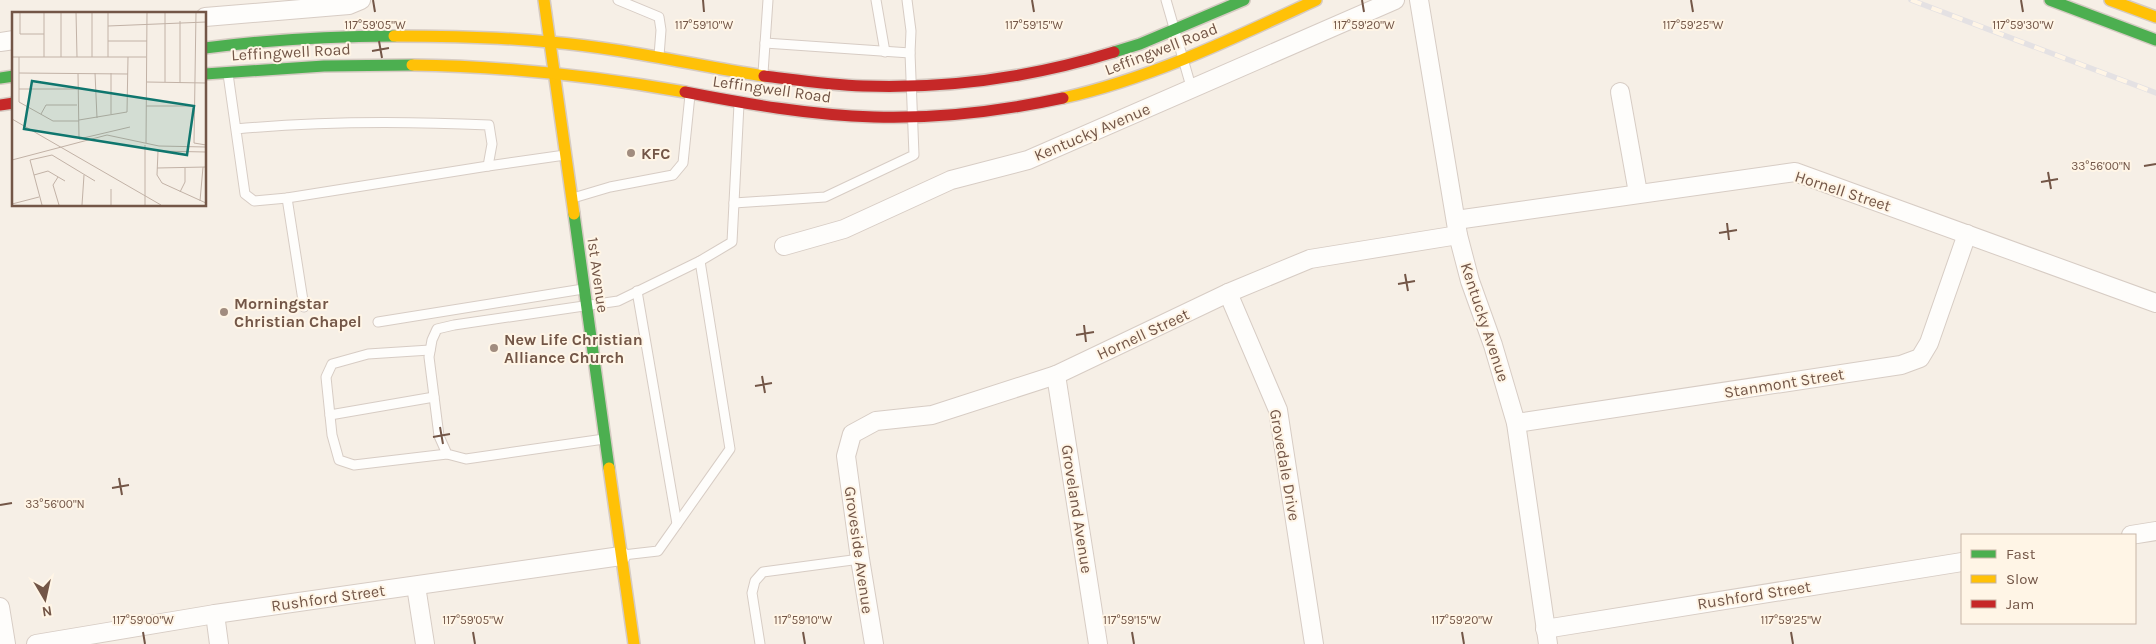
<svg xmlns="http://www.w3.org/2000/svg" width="2156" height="644" font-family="Karla,sans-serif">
<rect width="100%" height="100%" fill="#f6efe6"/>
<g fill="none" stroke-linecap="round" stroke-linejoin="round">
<defs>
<g id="lane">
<polyline points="618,0 659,17 661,30 659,56"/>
<polyline points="876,0 885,52"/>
<polyline points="1166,0 1192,90"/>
<polyline points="765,43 910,53"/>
<polyline points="763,73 768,0"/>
<path d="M228,74L245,194L254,201L287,198L488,166L492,144L489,125C404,121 320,121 236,129"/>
<polyline points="488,166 565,155"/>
<polyline points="287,198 304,307"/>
<polyline points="573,198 610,187 673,175 683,163 690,95"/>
<polyline points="734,203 825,197 914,155 910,53 911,31 907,0"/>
<polyline points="700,261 732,242 739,104"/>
<polyline points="637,291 677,524"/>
<polyline points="378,322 583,289"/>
<polyline points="430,350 368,354 332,364 326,377 332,435 339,460 354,465 447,454"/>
<polyline points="330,415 434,397"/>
<polyline points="604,439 466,459 447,454 439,436 429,357 432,340 437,329 454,325 618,301 700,261 730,449 658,551 623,555"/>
<polyline points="760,644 752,593 755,581 763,572 860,559"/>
</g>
<g id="street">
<polyline points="1419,0 1458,235 1470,281 1493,345 1516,423 1548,644"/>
<polyline points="205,17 349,5 361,0"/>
<polyline points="0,42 14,40"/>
<polyline points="1620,92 1638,193"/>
<polyline points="1456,220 1795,172 2156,303"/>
<polyline points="784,246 844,229 951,180 1028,160 1395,0"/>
<polyline points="1228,293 1278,410 1314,644"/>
<polyline points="1056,375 1098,644"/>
<polyline points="1516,423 1901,365 1920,358 1929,343 1967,234"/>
<polyline points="2131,535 2156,531"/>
<polyline points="416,586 425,644"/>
<polyline points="0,607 6,644"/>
<polyline points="215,614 219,644"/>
<polyline points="1545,629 1962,562"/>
<polyline points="36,644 215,614 621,556"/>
<polyline points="874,644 860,559 846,456 852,434 876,421 932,415 1056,375 1228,293 1310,259 1458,235"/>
</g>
<g id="fast">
<polyline points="2050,0 2156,40"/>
<path d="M205,48C268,40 330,36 394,36"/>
<polyline points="1114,52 1140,44 1244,0"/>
<polyline points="205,74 324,66 412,65"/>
<polyline points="0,78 14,76"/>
<polyline points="574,214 609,468"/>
</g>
<g id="slow">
<polyline points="544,0 574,214"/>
<polyline points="2110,0 2156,17"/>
<path d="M394,36C446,36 498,37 550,42C622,48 693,65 764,76"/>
<path d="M412,65C504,66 594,76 685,92"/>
<path d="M1063,98C1152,78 1234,38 1316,0"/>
<polyline points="609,468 634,644"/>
</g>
<g id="jam">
<path d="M764,76C797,80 830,85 863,86C947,89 1033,77 1114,52"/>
<path d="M685,92C747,104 810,115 874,117C937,119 1002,111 1063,98"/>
<polyline points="0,105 14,103"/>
</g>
</defs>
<use href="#lane" stroke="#d7ccc4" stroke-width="11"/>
<use href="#street" stroke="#d7ccc4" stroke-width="20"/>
<use href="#fast" stroke="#d6cbc3" stroke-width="14"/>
<use href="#slow" stroke="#d6cbc3" stroke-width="14"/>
<use href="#jam" stroke="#d6cbc3" stroke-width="14"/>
<use href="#lane" stroke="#fefdfb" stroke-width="9"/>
<use href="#street" stroke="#fefdfb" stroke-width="18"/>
<use href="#fast" stroke="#4caf50" stroke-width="11"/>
<use href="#slow" stroke="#ffc107" stroke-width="11"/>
<use href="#jam" stroke="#c62828" stroke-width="11"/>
<defs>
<polyline id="rail" points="1911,0 2156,93"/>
</defs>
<use href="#rail" stroke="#e4e1e3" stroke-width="5.5"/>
<use href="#rail" stroke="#fff5e6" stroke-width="4" stroke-dasharray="11" stroke-linecap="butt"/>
</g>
<path fill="none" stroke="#735647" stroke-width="2" d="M373,0L375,12M703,0L704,12M1032,0L1034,12M1362,0L1364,12M1691,0L1693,12M2021,0L2023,12M379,41L382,58M372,51L389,48M2144,166L2156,164M2048,172L2051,189M2041,182L2058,179M1727,223L1729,240M1719,233L1737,230M1405,274L1408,291M1398,284L1415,281M1084,325L1086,342M1076,335L1094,332M762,376L765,393M755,386L772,383M440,427L443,444M433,437L450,434M119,478L122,495M112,488L129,485M0,505L12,503M143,632L145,644M473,632L475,644M803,632L805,644M1132,632L1134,644M1462,632L1464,644M1791,632L1793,644"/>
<g fill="#a18c7f" stroke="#fff5e6" stroke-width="2">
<circle cx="631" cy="153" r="5"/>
<circle cx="224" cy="312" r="5"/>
<circle cx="494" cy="348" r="5"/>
</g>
<g text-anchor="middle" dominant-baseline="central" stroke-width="4" stroke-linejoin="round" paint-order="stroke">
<g font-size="16" fill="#735647" stroke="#fff5e6">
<text transform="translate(1161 49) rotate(-21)">Leffingwell Road</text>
<text transform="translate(291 52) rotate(-3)">Leffingwell Road</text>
<text transform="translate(772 89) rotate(8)">Leffingwell Road</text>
<text transform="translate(1092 132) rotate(-23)">Kentucky Avenue</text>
<text transform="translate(1843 191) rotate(18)">Hornell Street</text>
<text transform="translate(598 275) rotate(82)">1st Avenue</text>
<text transform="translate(1485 322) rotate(72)">Kentucky Avenue</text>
<text transform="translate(1143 334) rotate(-25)">Hornell Street</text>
<text transform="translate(1784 383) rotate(-9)">Stanmont Street</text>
<text transform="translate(1285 465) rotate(80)">Grovedale Drive</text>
<text transform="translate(1077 509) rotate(81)">Groveland Avenue</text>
<text transform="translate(859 550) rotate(82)">Groveside Avenue</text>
<text transform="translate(1754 595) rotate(-9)">Rushford Street</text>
<text transform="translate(328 598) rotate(-8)">Rushford Street</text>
</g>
<g font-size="16" font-weight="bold" fill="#735647" stroke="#fff5e6" text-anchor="start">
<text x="641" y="153">KFC</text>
<text x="234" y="303">Morningstar<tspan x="234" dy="18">Christian Chapel</tspan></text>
<text x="504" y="339">New Life Christian<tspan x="504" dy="18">Alliance Church</tspan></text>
</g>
</g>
<g transform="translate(12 12)">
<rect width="194" height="194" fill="#f6efe6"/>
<path fill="none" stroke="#c2b2a6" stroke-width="1" d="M8,0V22H32M32,0V45M49,0V45M64,0L65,45M80,0V45M96,0V45M184,0L182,131L194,133M96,14L194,10M96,29H135M0,45H134M7,45V90L41,109H67M7,61L116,62M66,61L67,127L118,115M83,61L85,106M135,70L194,71M153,70V0M168,71V9M7,77H65M134,94H182M29,102L34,93H65M99,102V61M0,107L149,193M67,108L115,100L116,45M134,131L135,0M194,140L146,139L145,163L150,171L194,191M0,148L95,123L147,134L194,135M18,148L40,143L83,169M18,148L30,193M145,156L194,155M22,163L36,159L53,169M46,165L41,173L47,193M168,180L173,170V156M188,189L191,155M0,192L27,185M70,193L72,163M99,193V177M133,193V133"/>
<path fill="#0f766e" fill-opacity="0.15" stroke="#0f766e" stroke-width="2.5" d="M20,69L182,94L175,143L12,117Z"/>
<rect width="194" height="194" fill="none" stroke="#735647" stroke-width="2.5"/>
</g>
<g font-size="12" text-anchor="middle" fill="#735647" stroke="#fff5e6" stroke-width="4" stroke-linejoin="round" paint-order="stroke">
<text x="704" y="29">117°59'10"W</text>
<text x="1034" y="29">117°59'15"W</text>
<text x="1693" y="29">117°59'25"W</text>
<text x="2023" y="29">117°59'30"W</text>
<text x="375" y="29">117°59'05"W</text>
<text x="1364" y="29">117°59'20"W</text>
<text x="2101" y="170">33°56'00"N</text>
<text x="55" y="508">33°56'00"N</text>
<text x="143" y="624">117°59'00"W</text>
<text x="473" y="624">117°59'05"W</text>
<text x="803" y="624">117°59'10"W</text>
<text x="1132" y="624">117°59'15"W</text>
<text x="1462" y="624">117°59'20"W</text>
<text x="1791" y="624">117°59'25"W</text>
</g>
<rect x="1961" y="534" width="175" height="90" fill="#fff5e6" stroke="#c7b5a6"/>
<rect x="1971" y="550" width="25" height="8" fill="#4caf50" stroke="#c7b5a6"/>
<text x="2006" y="559" font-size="15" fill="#735647">Fast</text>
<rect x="1971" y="575" width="25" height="8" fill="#ffc107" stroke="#c7b5a6"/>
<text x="2006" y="584" font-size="15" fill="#735647">Slow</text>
<rect x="1971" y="600" width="25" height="8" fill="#c62828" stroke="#c7b5a6"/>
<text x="2006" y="609" font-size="15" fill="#735647">Jam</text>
<g transform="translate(45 599) rotate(171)" stroke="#fff5e6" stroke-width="4" paint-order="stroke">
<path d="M0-4L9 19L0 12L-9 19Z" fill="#735647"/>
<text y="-8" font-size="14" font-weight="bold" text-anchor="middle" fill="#735647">N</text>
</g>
</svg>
